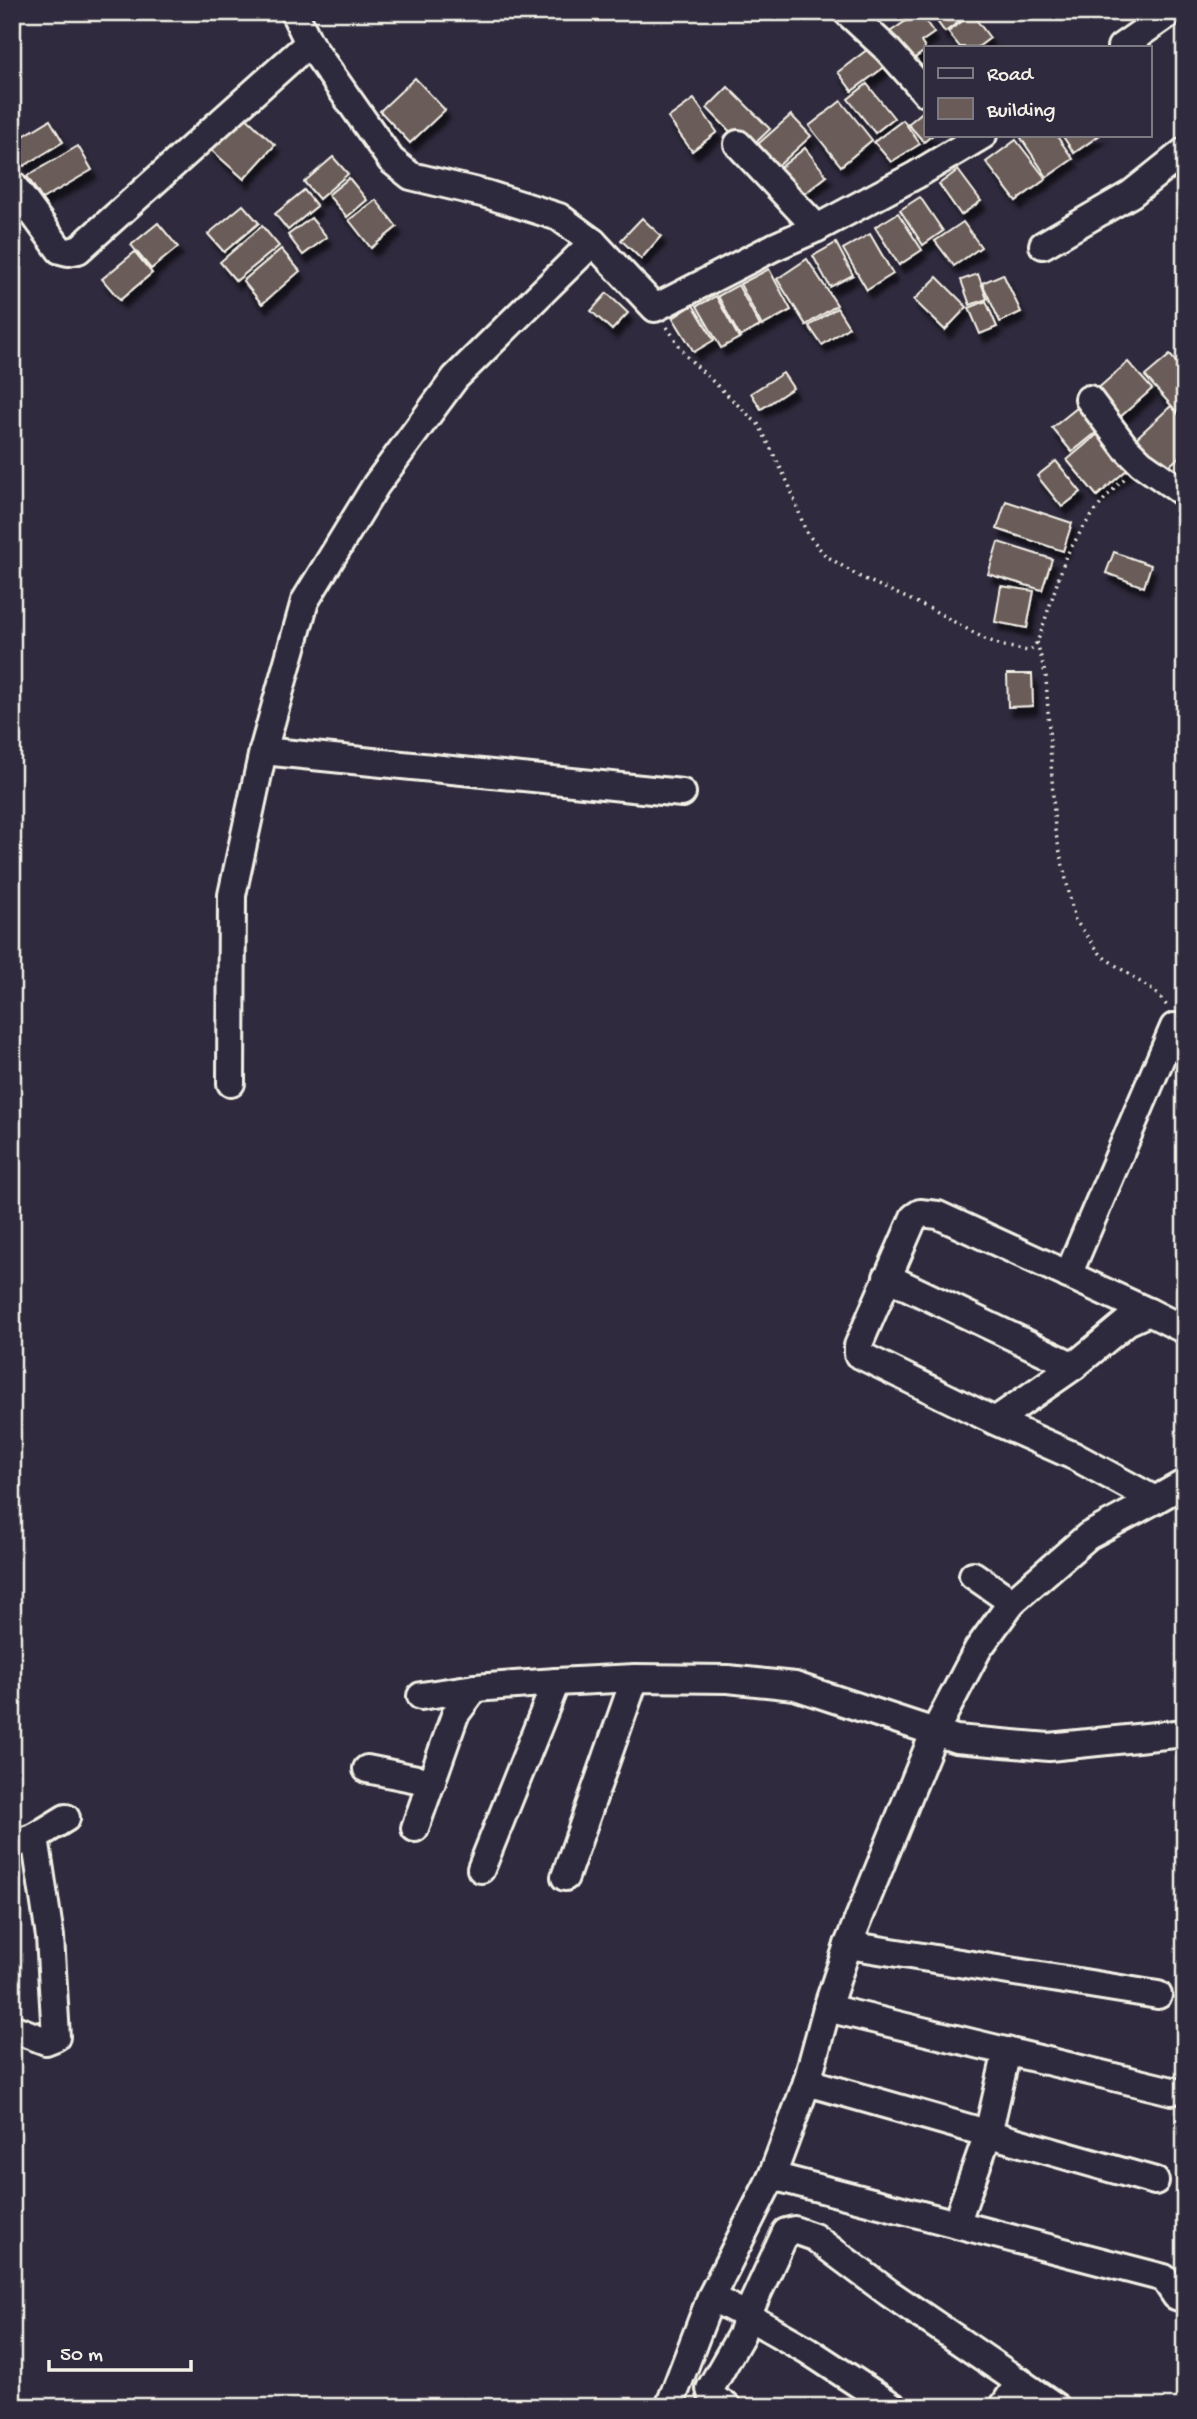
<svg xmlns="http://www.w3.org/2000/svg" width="1197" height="2419" font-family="'Gochi Hand',sans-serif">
<defs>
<filter id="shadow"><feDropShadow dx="4.5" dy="8" stdDeviation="2" flood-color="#0009"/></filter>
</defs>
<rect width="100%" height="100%" fill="#2f2a3d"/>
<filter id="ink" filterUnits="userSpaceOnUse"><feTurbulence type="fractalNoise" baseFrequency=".0143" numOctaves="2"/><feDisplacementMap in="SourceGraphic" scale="14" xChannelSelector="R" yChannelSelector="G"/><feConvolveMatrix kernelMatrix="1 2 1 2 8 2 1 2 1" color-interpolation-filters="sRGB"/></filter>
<g filter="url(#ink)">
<g fill="#6a5b58" stroke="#f4f1e8" stroke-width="2" filter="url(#shadow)">
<polygon points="919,12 934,33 921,42 926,50 905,65 884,36"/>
<polygon points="930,12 968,12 969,14 945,32"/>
<polygon points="972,14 990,38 978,47 960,47 948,32"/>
<polygon points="876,43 891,62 852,91 838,72"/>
<polygon points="415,78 445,110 410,143 380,111"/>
<polygon points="867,84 894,118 875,133 848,99"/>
<polygon points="728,87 770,129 748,150 707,108"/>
<polygon points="694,99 717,132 692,151 668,118"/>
<polygon points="841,101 872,140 841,166 809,126"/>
<polygon points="926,109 926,135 933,135 924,142 908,124"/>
<polygon points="242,114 275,145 244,179 210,149"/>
<polygon points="791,115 811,136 777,167 757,145"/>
<polygon points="50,120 63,142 24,166 12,147 12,143"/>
<polygon points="903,120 920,144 891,162 874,142"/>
<polygon points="1026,135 1056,135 1073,159 1047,177 1021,138"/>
<polygon points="1062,135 1100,135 1074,153"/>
<polygon points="1016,140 1046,179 1016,201 986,162"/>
<polygon points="78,146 92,170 42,199 27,176"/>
<polygon points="805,148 827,176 798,199 775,172"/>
<polygon points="333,157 348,174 319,199 304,182"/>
<polygon points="958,170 981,201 961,215 939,184"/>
<polygon points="349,178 367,200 347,217 328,195"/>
<polygon points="304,190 317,206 288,230 275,214"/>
<polygon points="920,197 943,231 923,245 900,210"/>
<polygon points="376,200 397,227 371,248 349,220"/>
<polygon points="243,205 259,223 224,252 208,234"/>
<polygon points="898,213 922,250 899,265 875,227"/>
<polygon points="311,218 327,237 303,255 288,235"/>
<polygon points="642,218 661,236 641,259 621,240"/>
<polygon points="963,222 981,247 954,266 935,241"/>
<polygon points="158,223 178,247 151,269 131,245"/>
<polygon points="262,226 279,246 236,281 220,262"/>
<polygon points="870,234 893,274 867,290 843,249"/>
<polygon points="836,243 853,275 830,287 813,256"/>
<polygon points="281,249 300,271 262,304 243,281"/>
<polygon points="135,252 152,273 120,300 102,279"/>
<polygon points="807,259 837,305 806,325 777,279"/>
<polygon points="769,269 791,310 762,326 740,284"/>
<polygon points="978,274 987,299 970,305 961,280"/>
<polygon points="1003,274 1021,312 1000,322 982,283"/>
<polygon points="937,277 967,307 945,330 914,300"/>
<polygon points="738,285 760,326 740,337 718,296"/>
<polygon points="607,293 628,313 612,330 591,311"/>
<polygon points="716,296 739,338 721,348 697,306"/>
<polygon points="986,301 997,327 980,334 969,308"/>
<polygon points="693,305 714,340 694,352 673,318"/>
<polygon points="837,308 849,327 822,345 809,326"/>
<polygon points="1170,355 1185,372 1185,406 1177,412 1145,376"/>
<polygon points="1128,362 1152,389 1119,418 1095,391"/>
<polygon points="783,373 793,388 761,409 751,393"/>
<polygon points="1171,406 1185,421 1185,452 1162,472 1133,441"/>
<polygon points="1077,408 1097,432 1072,452 1052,428"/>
<polygon points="1099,433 1129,468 1097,496 1067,460"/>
<polygon points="1056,461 1081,492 1062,507 1037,476"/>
<polygon points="1006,501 1072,523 1063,551 997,529"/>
<polygon points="998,542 1052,559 1042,590 988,574"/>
<polygon points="1114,552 1151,565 1144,587 1106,573"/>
<polygon points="1001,586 1034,591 1027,628 995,622"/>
<polygon points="1007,674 1032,674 1033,706 1008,707"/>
</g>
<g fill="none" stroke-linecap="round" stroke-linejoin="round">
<defs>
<g id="minor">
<polyline points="294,12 309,43 391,160 411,176 486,194 559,217 593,242 655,308 774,247 817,228 916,175 983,135"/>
<polyline points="847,12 887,49 926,93"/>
<polyline points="1121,47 1171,12"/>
<polyline points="738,144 817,228"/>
<polyline points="12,184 60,250 68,252 78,250 309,43"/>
<polyline points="1043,245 1131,194 1185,151"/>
<polyline points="1089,399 1125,447 1141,463 1185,494"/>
<polyline points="263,751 682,793"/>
<polyline points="231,1083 232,895 263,751 305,601 376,485 455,378 593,242"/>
<polyline points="1068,1275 1174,1027"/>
<polyline points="887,1277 1074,1366"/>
<polyline points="1149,1312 1185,1330"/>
<polyline points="995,1421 1074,1366 1127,1322 1149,1312 938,1215 920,1213 914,1217 858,1346 858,1354 995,1421 1074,1456 1155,1500 1185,1483"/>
<polyline points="973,1575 1012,1602"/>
<polyline points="421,1696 475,1688 556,1682 635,1678 728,1679 795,1686 956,1739 1049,1747 1185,1733"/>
<polyline points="367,1769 432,1782"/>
<polyline points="415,1828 455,1715 475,1688"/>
<polyline points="12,1845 35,1837 66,1818"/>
<polyline points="481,1869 556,1682"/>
<polyline points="565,1877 635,1678"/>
<polyline points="848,1945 1158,1995"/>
<polyline points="827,2008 1172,2091"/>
<polyline points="12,2028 46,2041 56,2037 50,1937 35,1837"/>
<polyline points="807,2082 1155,2181"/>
<polyline points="772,2176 1164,2278 1176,2296 1185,2299"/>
<polyline points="956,2224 988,2134 1007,2051"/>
<path d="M711,2297L747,2316L741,2335L710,2389C712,2399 720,2402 727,2407"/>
<polyline points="669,2407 711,2297 772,2176 807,2082 827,2008 848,1945 935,1731 978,1649 1012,1602 1088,1536 1155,1500"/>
<polyline points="894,2407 807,2350 747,2316 786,2232 794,2230 814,2237 889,2293 1056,2407"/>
<polyline points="1003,2407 1020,2381"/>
</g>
</defs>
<use href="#minor" stroke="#f4f1e8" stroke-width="32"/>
<g stroke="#f4f1e8" stroke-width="3.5" stroke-dasharray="2 5" stroke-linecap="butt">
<polyline points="667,327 686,356 759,425 789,485 806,532 825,555 858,576 933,610 985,639 1004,646 1028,651 1034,648 1040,635 1066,556 1084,526 1106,497 1125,478"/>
<polyline points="1037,642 1046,677 1055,830 1075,920 1102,956 1155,992 1169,1008"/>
</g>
<use href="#minor" stroke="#2f2a3d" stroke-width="26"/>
</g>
</g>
<rect width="1197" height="2419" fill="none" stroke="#2f2a3d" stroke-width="42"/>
<rect x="21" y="21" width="1155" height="2377" fill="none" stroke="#f4f1e8" stroke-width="2.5" filter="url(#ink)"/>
<rect x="924" y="46" width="228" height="91" fill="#2f2a3d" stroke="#7e7a81" stroke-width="2"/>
<rect x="938" y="68" width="35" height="10" fill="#2f2a3d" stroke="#7e7a81" stroke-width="2"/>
<text x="987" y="80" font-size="21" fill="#f4f1e8">Road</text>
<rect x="938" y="98" width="35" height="21" fill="#6a5b58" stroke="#7e7a81" stroke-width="2"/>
<text x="987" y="116" font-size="21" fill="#f4f1e8">Building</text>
<path d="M49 2360v10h142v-10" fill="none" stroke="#f4f1e8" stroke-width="3.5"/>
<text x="60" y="2360" font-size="21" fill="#f4f1e8" stroke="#2f2a3d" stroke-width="5" paint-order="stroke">50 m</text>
</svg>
